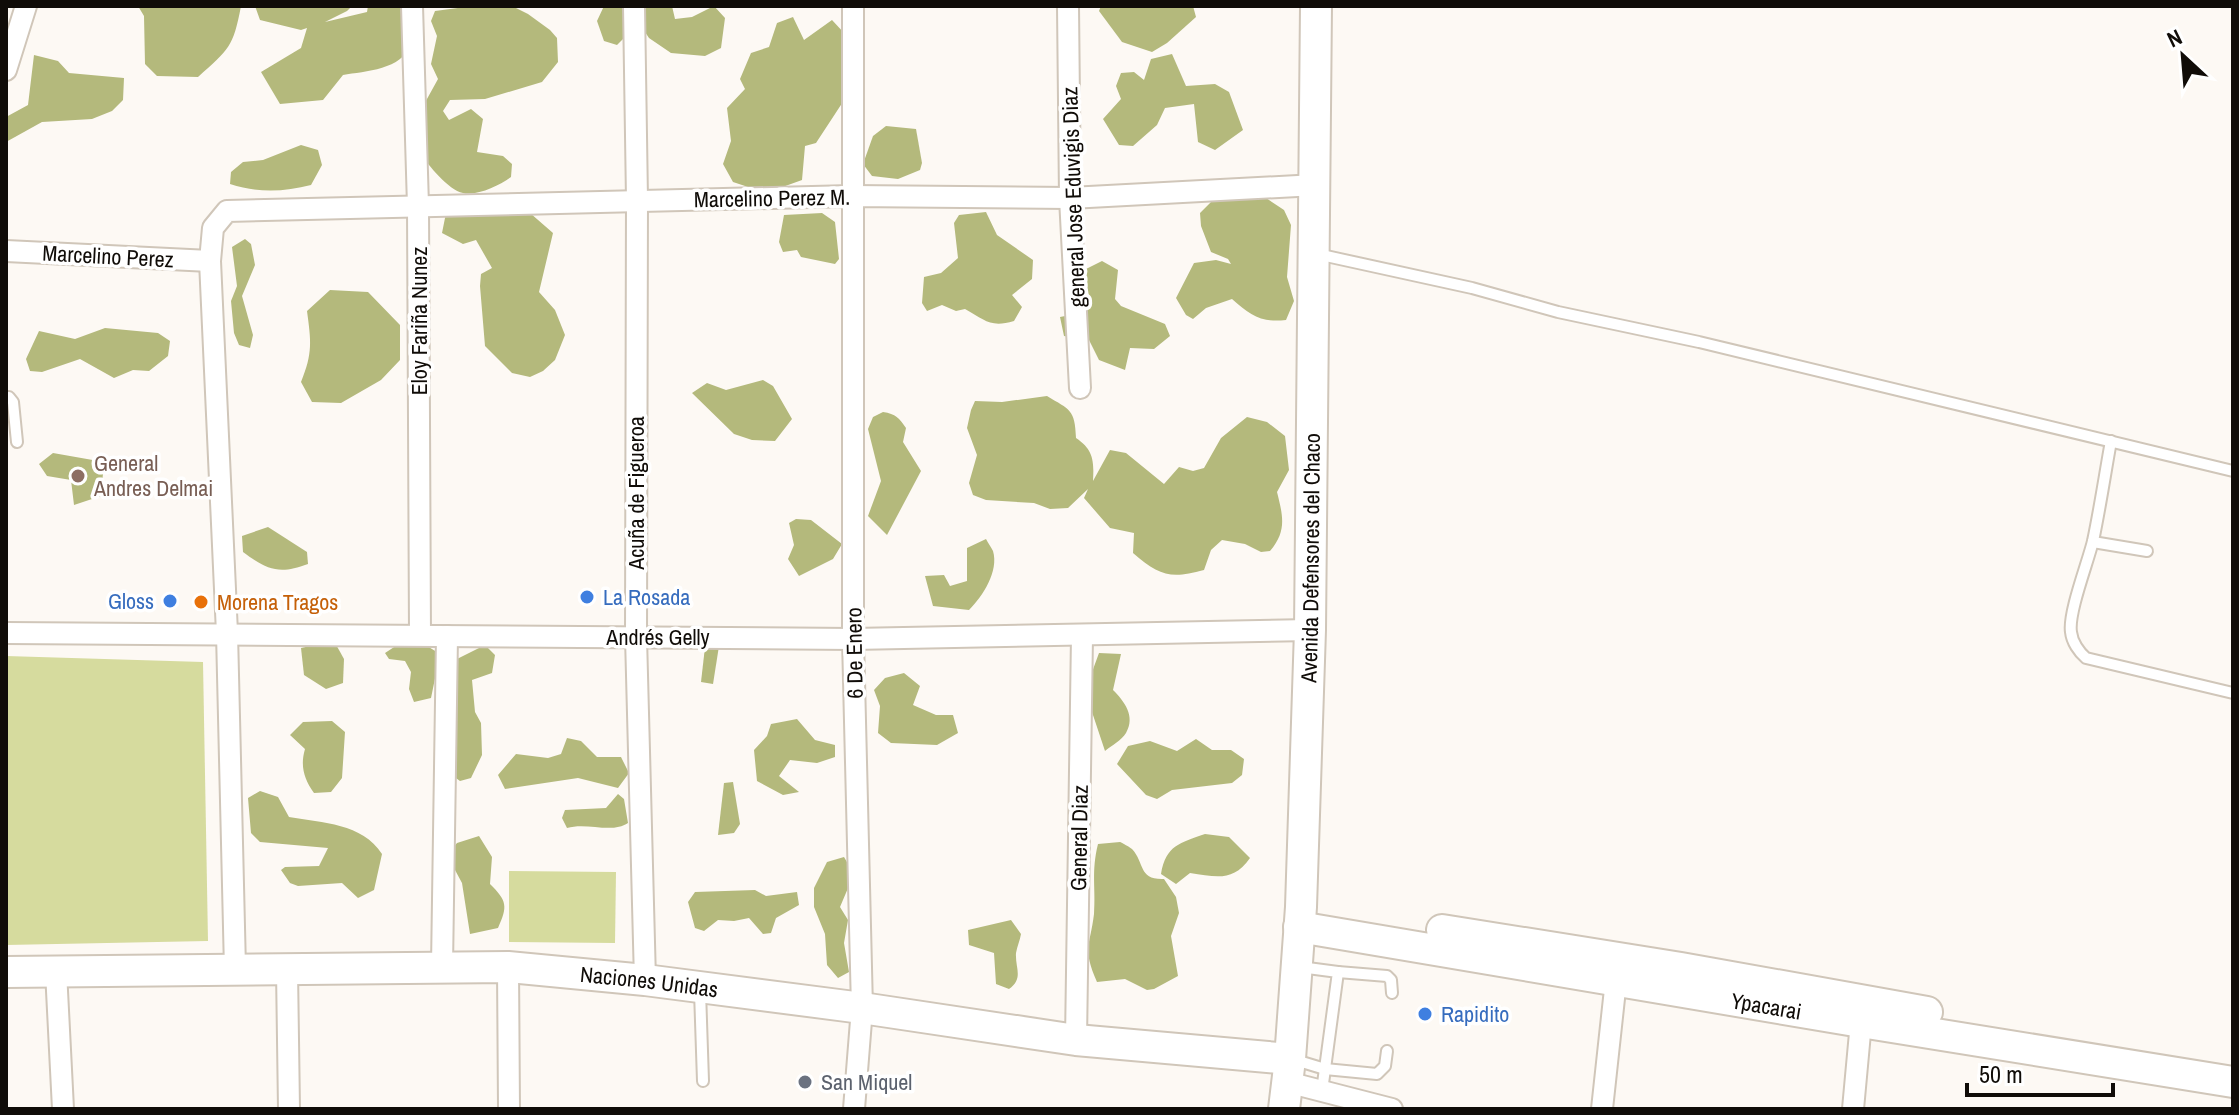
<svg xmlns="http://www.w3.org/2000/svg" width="2239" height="1115" font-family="'Archivo Narrow',sans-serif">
<rect width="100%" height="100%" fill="#fdf9f4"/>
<g fill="#d6db9e">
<polygon points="6,656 203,662 208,941 6,945"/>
<polygon points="509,871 616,872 615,943 509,942"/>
</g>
<g fill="#b4b97c">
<path d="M138,6H241C233,48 229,49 198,77L157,76L145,64L144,16Z"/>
<path d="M255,6H352L347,11L325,22L367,12L368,6H406C408,17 413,34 410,44C403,70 365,71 343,75L323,100L280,104L261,72L301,48L307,28L301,30L260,20Z"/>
<path d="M473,6H512L528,14L550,30L557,38L558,62L542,82L485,99L450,100L443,111L449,120L471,109L483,119L477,152L503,156L512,164L511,177C500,185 478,196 463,193C448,190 429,165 420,154L422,108L438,79L431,64L437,36L431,21L435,11Z"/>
<polygon points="604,6 632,6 632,30 617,45 604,41 597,21"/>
<polygon points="641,6 672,6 675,19 692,17 714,6 725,18 721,48 705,56 671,53 649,38 641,26"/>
<polygon points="1101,6 1193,6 1196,17 1167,43 1152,52 1122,42 1099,11"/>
<polygon points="793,17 804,40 832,20 845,34 854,85 816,143 805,146 802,180 766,193 733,182 723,164 731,141 727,108 745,89 740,79 751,53 769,47 777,23"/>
<polygon points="1172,54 1186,86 1215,84 1229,92 1243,130 1215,150 1198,142 1194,104 1165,108 1157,125 1133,146 1119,145 1103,119 1121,99 1116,86 1121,73 1134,72 1144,80 1151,59"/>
<polygon points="34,55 58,61 69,73 124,78 123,100 112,111 92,119 42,122 6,142 6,117 28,105"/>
<polygon points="886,126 916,129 922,163 920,170 898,179 872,176 863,164 873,136"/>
<path d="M301,145L318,150L322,165L311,185C284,192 257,193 230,184L231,172L243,162L263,160Z"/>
<path d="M1241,193L1260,194L1284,210L1291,225L1287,277L1294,301L1286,320C1261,323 1250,315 1232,299L1206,308L1193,319L1186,315L1176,298L1194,263L1216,260L1231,264L1228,259L1211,252L1201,226L1200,213L1211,202Z"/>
<path d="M986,212L997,235L1033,260L1032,279L1012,295L1022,307L1014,321C990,328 985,320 965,309L956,311L942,305L927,311L922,303L924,277L941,273L958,258L954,223L959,215Z"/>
<polygon points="446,213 530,213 553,233 539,292 555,310 565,335 555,360 543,371 530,377 512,373 485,346 480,286 481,274 492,268 476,240 463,244 442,233"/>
<polygon points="822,213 835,222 839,259 835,264 801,257 797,250 783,252 779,242 784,215"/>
<polygon points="245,239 251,244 255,265 242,296 253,335 250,348 239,345 234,333 231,301 237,286 232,247"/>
<polygon points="1102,261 1118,270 1115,299 1121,306 1165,324 1170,336 1154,349 1130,348 1125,370 1099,360 1089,340 1064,336 1060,317 1086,312 1090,301 1084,270"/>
<path d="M330,290L368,292L400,325V360L381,380L341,403L312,402L301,382C313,353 311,341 307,311Z"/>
<polygon points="105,328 158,333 170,341 168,356 149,371 133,370 114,378 80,359 42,372 30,371 26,359 39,331 75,339"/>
<polygon points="763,380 773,386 792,419 775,441 752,440 734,434 692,393 707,383 726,390"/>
<path d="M1047,396C1070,410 1075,409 1076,438C1094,450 1094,462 1093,481L1110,450L1126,453L1164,484L1179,467L1193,471L1204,468L1221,438L1247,417L1267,422L1285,436L1289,470L1277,492C1283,516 1287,531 1270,551L1261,552L1245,544L1222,540L1211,550L1204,570C1171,579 1159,576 1133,553L1134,533L1110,528L1084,498L1088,489L1068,508L1050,509L1034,503L986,500L973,495L969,483L977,455L967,428L971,410L975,401L1002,402Z"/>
<path d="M883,412C896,414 899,418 906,428L903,442L921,471L887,535L868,516L881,481L868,429L873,417Z"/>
<polygon points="53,453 104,462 101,496 74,505 71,480 47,476 39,464"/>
<polygon points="796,519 811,520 842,544 833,559 799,576 788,559 794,545 789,523"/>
<path d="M268,527L307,552L308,564C279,575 267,570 243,552L242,536Z"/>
<path d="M986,539C988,543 991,547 993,551C999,571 983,596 969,610L933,606L925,576L944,575L950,586L967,581V548Z"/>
<polygon points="411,636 440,654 431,698 414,702 409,689 411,672 405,661 389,659 385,653"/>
<polygon points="334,641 344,659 343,683 326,689 304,675 301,648"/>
<polygon points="485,645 495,655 492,673 472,680 475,712 481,723 482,755 471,778 460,781 442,768 452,667 457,659"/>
<polygon points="719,646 713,684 701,682 705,647"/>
<path d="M1099,653L1121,654L1113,690C1124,701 1136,716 1126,733C1122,740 1111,746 1105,751L1088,700V683Z"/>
<polygon points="904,673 920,686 913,705 936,715 953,715 958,733 937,745 891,743 878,733 880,706 874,690 885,678"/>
<polygon points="797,719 815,740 835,745 835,757 817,763 790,760 779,776 799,792 783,795 757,781 754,750 767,736 771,724"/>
<path d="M332,721L345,732L342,778L331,792L314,793C304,779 300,766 305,749L290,735L303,722Z"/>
<polygon points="567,738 581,741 597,757 621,757 629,773 618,788 578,778 505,789 498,775 516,754 548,758 561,754"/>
<polygon points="1196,739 1212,750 1231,750 1244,759 1242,775 1232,783 1172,790 1157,799 1146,795 1117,764 1128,746 1150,741 1177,751"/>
<polygon points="733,782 740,824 734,833 718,835 724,783"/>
<path d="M260,791L278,797L289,817C323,823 362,823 382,854L374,890L358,898L342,883L298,886L290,883L281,870L285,867L319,866L328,848L260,842L251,833L248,798Z"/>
<path d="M618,794L624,799L628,823C612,834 587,822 567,828L562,818L565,810L606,808Z"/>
<path d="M1205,834L1229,837L1250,858C1233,882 1217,877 1190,873L1176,884L1161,874C1166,845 1180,843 1205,834Z"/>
<path d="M479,836L492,857L490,884C507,901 508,906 498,928L470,934L462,883L455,870L452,849L457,843Z"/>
<path d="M1120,842C1121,842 1131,848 1132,849C1145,863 1138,880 1164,879L1176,897L1179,913L1171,936L1178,976L1154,989L1147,990L1125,979L1097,982C1082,947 1090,947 1094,914C1096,888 1091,872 1098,844Z"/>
<polygon points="844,857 854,874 840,907 848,920 844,943 849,972 838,978 827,965 825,934 814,907 814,888 827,862"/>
<polygon points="755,890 766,896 797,892 799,905 776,918 771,933 763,934 749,918 734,921 718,920 704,931 695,928 688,902 695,892"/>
<path d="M1011,920L1021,934C1020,940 1017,947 1016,953C1015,968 1024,978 1009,989L996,984L994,953L969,945L968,930Z"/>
</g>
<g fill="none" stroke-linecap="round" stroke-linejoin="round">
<defs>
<g id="lane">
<polyline points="1317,254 1472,288 1558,312 1699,342 2233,471"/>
<polyline points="6,397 9,397 13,402 17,442"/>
<path d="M2111,441C2105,474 2100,508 2093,541C2088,562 2068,613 2071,632C2072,642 2079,652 2086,658L2233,693"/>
<polyline points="2093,542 2147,551"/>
<polyline points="1300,967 1338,972 1322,1091"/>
<polyline points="1338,972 1387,976 1391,980 1392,993"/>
<polyline points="700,991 703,1081"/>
<polyline points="1292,1059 1325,1069 1377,1074 1385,1066 1387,1051"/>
</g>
<g id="street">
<polyline points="412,6 418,206 420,635"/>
<polyline points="634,6 637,200 636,637 645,980"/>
<polyline points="853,6 853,639 862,1008 854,1109"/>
<polyline points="1068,6 1070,198 1080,388"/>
<polyline points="6,70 26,6"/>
<polyline points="6,251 210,261"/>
<polyline points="6,633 853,639 1310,630"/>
<polyline points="442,966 447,636"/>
<polyline points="508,967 509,1109"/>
<polyline points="235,969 227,633 210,261 213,228 227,211 852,196 1070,198 1316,185"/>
<polyline points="287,970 289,1109"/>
<polyline points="56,971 63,1109"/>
<polyline points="1076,1040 1082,636"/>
<polyline points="1287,1082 1392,1109"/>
<polyline points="1602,1109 1616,980"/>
<polyline points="1853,1109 1861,1022"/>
</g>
<g id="secondary">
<path id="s1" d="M1299,927L1861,1022L2233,1082"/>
<polyline points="1442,930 1681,968 1927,1012"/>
<path id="s2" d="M6,972L508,967L645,980L862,1008L1076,1040L1290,1059"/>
<path id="s3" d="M1284,1109L1290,1059L1301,907L1310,630L1316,6"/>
</g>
</defs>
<use href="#lane" stroke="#d0c6b9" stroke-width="14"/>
<use href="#street" stroke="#d0c6b9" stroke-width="24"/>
<use href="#secondary" stroke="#d0c6b9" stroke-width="34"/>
<use href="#lane" stroke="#fff" stroke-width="10"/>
<use href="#street" stroke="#fff" stroke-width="20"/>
<use href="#secondary" stroke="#fff" stroke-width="30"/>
</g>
<circle fill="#8d6e63" stroke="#fff" stroke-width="3" cx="78" cy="476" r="8"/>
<g fill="#3f7fe0" stroke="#fff" stroke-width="3">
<circle cx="587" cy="597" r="8"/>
<circle cx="170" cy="601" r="8"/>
<circle cx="1425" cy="1014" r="8"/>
</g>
<circle fill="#e8710a" stroke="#fff" stroke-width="3" cx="201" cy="602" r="8"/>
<circle fill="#6b7280" stroke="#fff" stroke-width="3" cx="805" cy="1082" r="8"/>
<g text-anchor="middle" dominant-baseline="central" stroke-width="7" stroke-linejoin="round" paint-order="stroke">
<g font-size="22" fill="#100c08" stroke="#fff">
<text transform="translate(1073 197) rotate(-92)">general Jose Eduvigis Diaz</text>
<text transform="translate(772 198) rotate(-1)">Marcelino Perez M.</text>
<text transform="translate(108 256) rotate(3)">Marcelino Perez</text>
<text transform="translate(419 321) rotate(-90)">Eloy Fariña Nunez</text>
<text transform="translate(636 493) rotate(-90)">Acuña de Figueroa</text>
<text stroke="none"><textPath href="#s3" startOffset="552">Avenida Defensores del Chaco</textPath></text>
<text x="658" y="637">Andrés Gelly</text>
<text transform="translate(854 653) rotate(-91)">6 De Enero</text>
<text transform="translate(1079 838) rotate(-89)">General Diaz</text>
<text stroke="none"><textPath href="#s2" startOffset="644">Naciones Unidas</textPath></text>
<text stroke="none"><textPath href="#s1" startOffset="474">Ypacarai</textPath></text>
</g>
<g font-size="22" fill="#785e54" stroke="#fff" text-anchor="start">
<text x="94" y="463">General<tspan x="94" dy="25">Andres Delmai</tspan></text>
</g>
<g font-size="22" fill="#366cbe" stroke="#fff" text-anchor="start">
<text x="603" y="597">La Rosada</text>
<text x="154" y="601" text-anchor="end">Gloss</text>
<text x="1441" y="1014">Rapidito</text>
</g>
<g font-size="22" fill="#c56008" stroke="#fff" text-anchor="start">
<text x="217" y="602">Morena Tragos</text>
</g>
<g font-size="22" fill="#5b616d" stroke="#fff" text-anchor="start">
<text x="821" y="1082">San Miquel</text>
</g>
</g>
<rect width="2239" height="1115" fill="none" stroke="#100c08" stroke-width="16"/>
<g transform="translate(2183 56) rotate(334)" stroke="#ffffff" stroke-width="6" paint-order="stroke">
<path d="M0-6L14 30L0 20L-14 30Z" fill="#100c08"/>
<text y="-12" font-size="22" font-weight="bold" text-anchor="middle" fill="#100c08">N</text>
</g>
<path d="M1967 1083v12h146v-12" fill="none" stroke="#100c08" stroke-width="4"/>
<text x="1979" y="1083" font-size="24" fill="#100c08" stroke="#ffffff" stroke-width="6" paint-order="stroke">50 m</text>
</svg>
